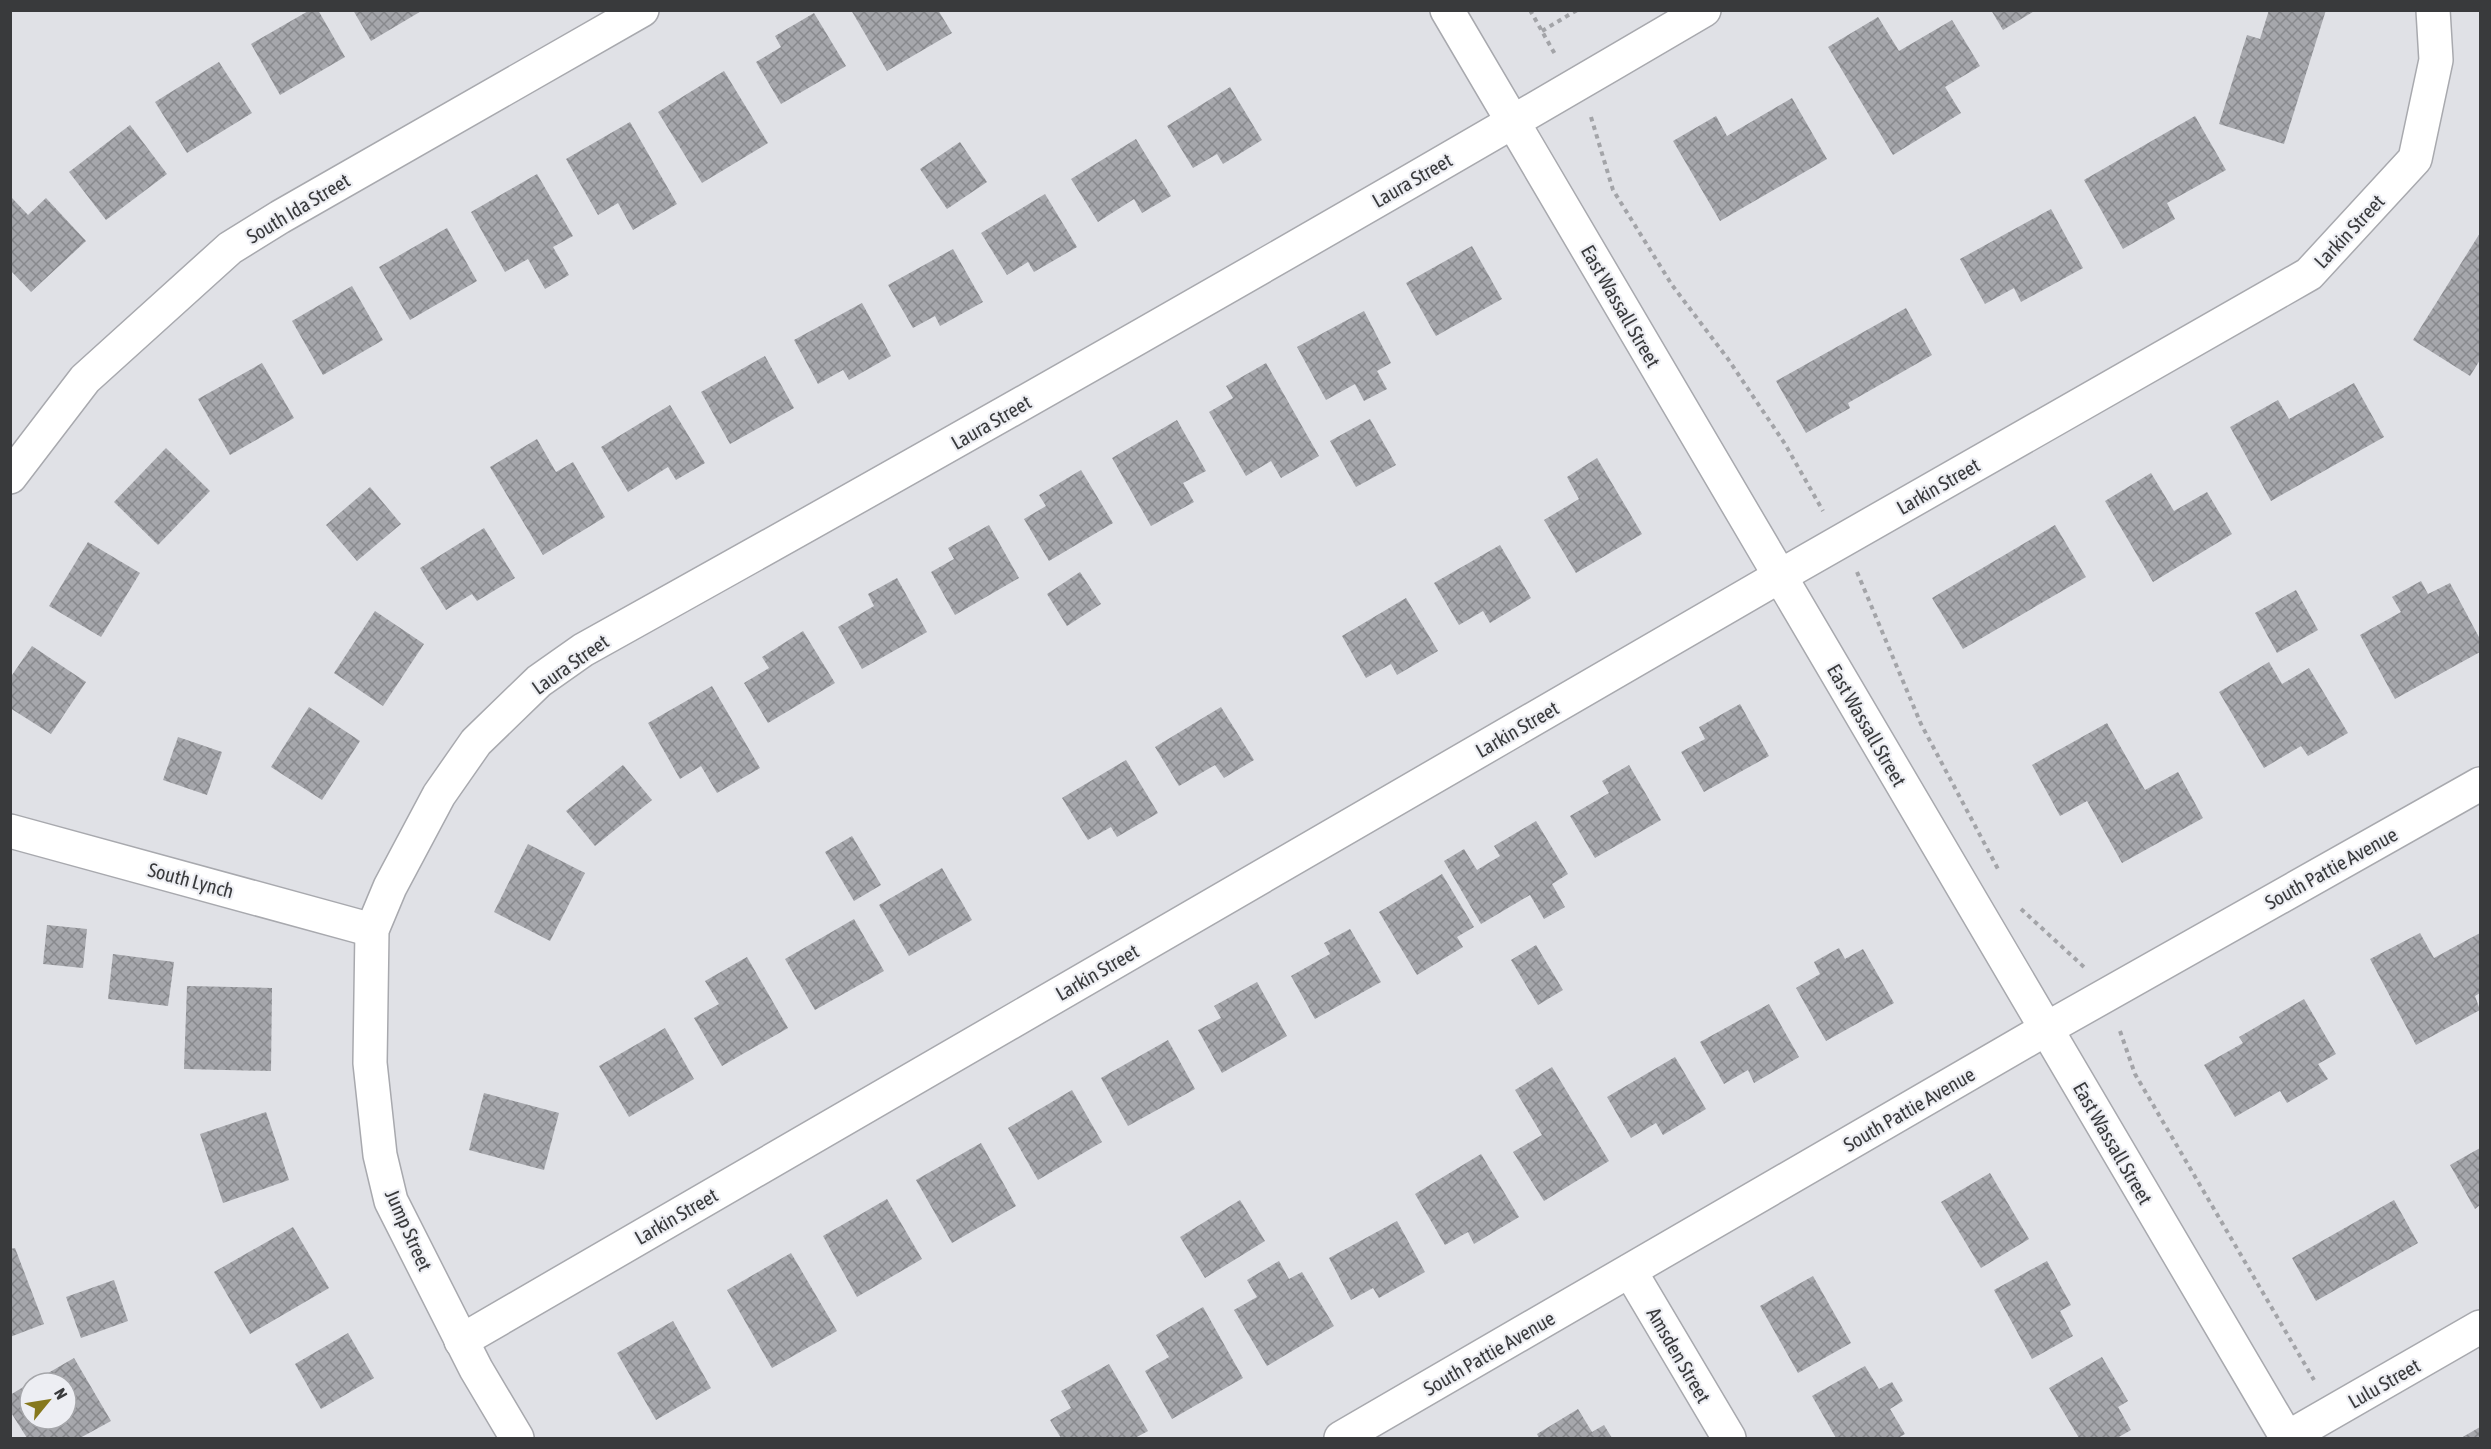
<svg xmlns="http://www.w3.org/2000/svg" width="2491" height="1449" font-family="'Asap Condensed',sans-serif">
<defs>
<pattern id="building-cross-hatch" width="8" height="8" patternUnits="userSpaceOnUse" patternTransform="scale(1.5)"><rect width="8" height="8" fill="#a6a7ac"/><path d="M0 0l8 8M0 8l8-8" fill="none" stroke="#88898d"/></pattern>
</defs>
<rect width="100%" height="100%" fill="#e0e1e6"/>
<g fill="url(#building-cross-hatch)">
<polygon points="310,10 318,10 345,57 280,95 251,44"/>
<polygon points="353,10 423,10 371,41"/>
<polygon points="851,10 938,10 952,33 887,71"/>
<polygon points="1991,10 2036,10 2003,30"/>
<polygon points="2269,10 2326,10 2284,144 2219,124 2247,35 2260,39"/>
<polygon points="814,13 846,66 781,104 756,62 781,47 775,36"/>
<polygon points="1878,17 1899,51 1952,20 1980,66 1945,87 1961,113 1893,155 1828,47"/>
<polygon points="219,62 252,113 187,153 155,102"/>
<polygon points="724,71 768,143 702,183 658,112"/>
<polygon points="1230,87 1262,140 1223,164 1217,154 1193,168 1167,126"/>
<polygon points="1792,98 1827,159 1720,221 1673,141 1716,116 1727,136"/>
<polygon points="2195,116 2226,170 2167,203 2175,219 2123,249 2084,180"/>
<polygon points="630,122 677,204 633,230 618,203 598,215 566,159"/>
<polygon points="130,125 167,174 106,220 69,172"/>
<polygon points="1136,139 1171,196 1142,213 1134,199 1098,222 1071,179"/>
<polygon points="960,142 987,182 947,209 920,169"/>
<polygon points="537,174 573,236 553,247 569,275 545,289 528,259 505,272 471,212"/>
<polygon points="1045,194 1077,247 1034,272 1028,262 1007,275 981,233"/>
<polygon points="12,198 28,215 46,198 86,241 31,292 10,270 10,200"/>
<polygon points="2051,209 2083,268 2021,302 2014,288 1985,304 1960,259"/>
<polygon points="447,228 477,281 410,320 379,267"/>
<polygon points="2480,233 2480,360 2470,376 2413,340"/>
<polygon points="1472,246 1502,299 1436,336 1406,283"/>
<polygon points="953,249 983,302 940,326 935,316 913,328 888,285"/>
<polygon points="352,286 383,340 323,375 292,321"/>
<polygon points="862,303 891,356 849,380 843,370 818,384 794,340"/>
<polygon points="1906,308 1932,355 1848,403 1850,408 1806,433 1776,381"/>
<polygon points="1364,311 1391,363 1377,371 1387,389 1364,401 1355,384 1326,400 1297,347"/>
<polygon points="765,356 794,408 730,444 701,392"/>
<polygon points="262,363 294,418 230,455 198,399"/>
<polygon points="1266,363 1319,456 1281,478 1271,461 1246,476 1209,412 1233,398 1226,386"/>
<polygon points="2354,383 2384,437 2271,501 2230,427 2278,400 2289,419"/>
<polygon points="670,405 705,463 676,480 668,467 628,492 601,447"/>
<polygon points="1370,419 1396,465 1356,487 1330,441"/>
<polygon points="1177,420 1206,471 1183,483 1194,502 1151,526 1112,458"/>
<polygon points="537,439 556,472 573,462 605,517 543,555 490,467"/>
<polygon points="166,448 210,491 158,545 114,502"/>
<polygon points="1597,458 1642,534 1576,573 1544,520 1579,499 1567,477"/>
<polygon points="1081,470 1113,523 1049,561 1024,519 1046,506 1039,495"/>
<polygon points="2151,473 2174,511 2207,492 2232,534 2153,582 2105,501"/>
<polygon points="370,487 401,524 357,561 326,525"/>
<polygon points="989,525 1019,578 955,615 931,572 954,559 948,548"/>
<polygon points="2055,525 2086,577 1963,649 1932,598"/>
<polygon points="484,528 515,578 477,601 472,594 446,610 420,568"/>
<polygon points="88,542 140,573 101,637 49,606"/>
<polygon points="1500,545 1531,598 1490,623 1483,611 1459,625 1434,583"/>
<polygon points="1080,572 1101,604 1067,626 1047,594"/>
<polygon points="897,578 927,632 862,669 838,627 874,606 868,594"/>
<polygon points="2421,581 2428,594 2450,583 2480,639 2480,652 2395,699 2360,635 2401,612 2392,597"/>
<polygon points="2296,590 2318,630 2277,653 2255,613"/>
<polygon points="1406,598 1438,651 1397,675 1391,664 1366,678 1342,636"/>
<polygon points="375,611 424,644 383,706 334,673"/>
<polygon points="803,631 835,683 768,723 744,683 769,668 762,657"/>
<polygon points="32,646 86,682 51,734 10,708 10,678"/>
<polygon points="2269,662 2282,684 2309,668 2348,733 2308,756 2301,746 2264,768 2219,692"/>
<polygon points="712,686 760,768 717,793 701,766 680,779 648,723"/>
<polygon points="1740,704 1769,756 1704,792 1681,752 1705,739 1699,727"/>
<polygon points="309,707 360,741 322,800 271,767"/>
<polygon points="1221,707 1254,760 1224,778 1215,765 1179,786 1155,747"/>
<polygon points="2107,723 2145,790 2178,772 2203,818 2122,863 2087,801 2060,816 2032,765"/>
<polygon points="178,737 222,752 207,795 163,780"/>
<polygon points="1126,760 1158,813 1117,837 1111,827 1088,840 1062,798"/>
<polygon points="623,765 652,800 595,846 566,811"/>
<polygon points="1629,765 1661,820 1595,858 1570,816 1609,793 1602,781"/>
<polygon points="1536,821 1568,874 1552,884 1565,907 1544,919 1530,895 1481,924 1444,861 1464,849 1477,870 1500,856 1494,846"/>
<polygon points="852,836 881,885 854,901 825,852"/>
<polygon points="528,844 585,873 550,941 494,912"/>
<polygon points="942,868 972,920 909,956 879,905"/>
<polygon points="1442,874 1474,927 1457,937 1463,947 1417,975 1379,912"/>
<polygon points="854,919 884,971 815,1010 785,959"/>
<polygon points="47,925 87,929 83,968 43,964"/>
<polygon points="1350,929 1381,982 1315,1019 1291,976 1330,954 1324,943"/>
<polygon points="2420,933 2434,958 2480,933 2480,993 2475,996 2480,1010 2416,1045 2370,959"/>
<polygon points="1536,945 1563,990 1538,1005 1511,960"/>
<polygon points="1839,948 1845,959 1863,949 1894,1003 1826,1041 1796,988 1820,974 1814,962"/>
<polygon points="113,954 174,962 168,1006 108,999"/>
<polygon points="747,957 788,1028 722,1066 694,1018 719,1004 705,981"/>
<polygon points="1257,982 1287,1036 1222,1073 1198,1030 1221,1018 1214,1006"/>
<polygon points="187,986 272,988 271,1071 184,1069"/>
<polygon points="2304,999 2336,1054 2318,1064 2328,1079 2287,1103 2280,1091 2235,1117 2204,1065 2243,1043 2239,1037"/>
<polygon points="1769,1004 1799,1057 1754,1083 1748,1070 1724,1084 1700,1042"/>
<polygon points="665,1028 694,1079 629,1117 599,1066"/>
<polygon points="1168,1040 1195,1089 1128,1126 1101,1078"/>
<polygon points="1675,1057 1706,1109 1663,1135 1656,1123 1631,1138 1607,1097"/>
<polygon points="1552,1067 1609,1161 1544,1201 1513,1152 1542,1135 1515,1090"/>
<polygon points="1072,1090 1102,1142 1038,1180 1008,1128"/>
<polygon points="484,1093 559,1113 544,1170 469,1150"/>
<polygon points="266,1112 289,1180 223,1203 200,1134"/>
<polygon points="981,1143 1016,1206 952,1243 916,1180"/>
<polygon points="2480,1148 2480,1205 2475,1209 2450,1165"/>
<polygon points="1481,1154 1519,1217 1474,1244 1468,1232 1445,1245 1415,1194"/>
<polygon points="1990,1173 2029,1239 1981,1268 1941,1202"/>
<polygon points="887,1199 922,1259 857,1297 823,1236"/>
<polygon points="1240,1200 1265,1241 1205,1278 1180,1237"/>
<polygon points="2394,1200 2418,1243 2316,1301 2292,1258"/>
<polygon points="1397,1221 1425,1272 1379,1298 1373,1288 1351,1300 1329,1258"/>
<polygon points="293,1227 329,1288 250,1334 214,1272"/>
<polygon points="15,1248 44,1324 10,1337 10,1249"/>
<polygon points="791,1253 837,1331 772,1368 727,1290"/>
<polygon points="1279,1261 1289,1279 1302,1272 1334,1326 1267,1366 1234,1310 1257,1297 1247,1280"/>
<polygon points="2047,1261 2071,1305 2060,1311 2073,1336 2032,1359 1994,1290"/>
<polygon points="1813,1276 1851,1343 1798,1373 1760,1306"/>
<polygon points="114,1280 128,1321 81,1338 66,1297"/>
<polygon points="1203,1307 1243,1378 1172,1419 1145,1371 1169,1357 1156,1335"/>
<polygon points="673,1321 711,1388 656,1420 617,1353"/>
<polygon points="348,1333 374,1378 321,1409 295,1364"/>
<polygon points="2102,1357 2128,1401 2118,1407 2131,1430 2117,1438 2079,1438 2049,1388"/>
<polygon points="74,1358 111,1421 80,1438 27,1438 10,1411 10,1395 30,1383 30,1419 66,1419 66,1383 31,1383"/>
<polygon points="1109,1364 1148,1431 1135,1438 1061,1438 1050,1420 1071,1408 1061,1391"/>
<polygon points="1865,1366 1879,1389 1892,1382 1903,1401 1890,1409 1905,1434 1898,1438 1836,1438 1812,1396"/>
<polygon points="1578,1409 1592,1432 1604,1425 1612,1438 1539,1438 1537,1434"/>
<polygon points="2480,1427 2480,1438 2461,1438"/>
</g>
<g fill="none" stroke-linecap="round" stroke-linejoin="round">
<defs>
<g id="street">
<polyline points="10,477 85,379 230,248 280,217 642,10"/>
<polyline points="10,831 372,930"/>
<polyline points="1630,1271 1729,1438"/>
<polyline points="461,1341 1780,576 2309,274 2415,159 2436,60 2433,10"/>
<path d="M517,1438L476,1369L391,1201L380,1155L370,1063L372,930L390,887L439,795L476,742L539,681L583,650C959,441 1333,228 1704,10"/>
<polyline points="1341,1438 2046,1029 2480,784"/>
<polyline points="2287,1438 2480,1327"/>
</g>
<polyline id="secondary" points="1447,10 2287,1438"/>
</defs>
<use href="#street" stroke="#a8a9ae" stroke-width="36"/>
<use href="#secondary" stroke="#a8a9ae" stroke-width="36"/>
<g stroke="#a3a4a8" stroke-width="4" stroke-dasharray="4.5 4.5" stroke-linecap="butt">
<polyline points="1530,10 1556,56"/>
<polyline points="1542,31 1577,10"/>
<polyline points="1591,117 1613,190 1672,285 1728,359 1785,444 1823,511"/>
<polyline points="1857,572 1921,724 1998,869"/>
<polyline points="2021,909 2084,967"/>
<polyline points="2120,1031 2135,1074 2314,1380"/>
</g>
<use href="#street" stroke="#fff" stroke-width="33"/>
<use href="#secondary" stroke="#fff" stroke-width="33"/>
</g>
<g text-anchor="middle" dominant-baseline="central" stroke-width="4.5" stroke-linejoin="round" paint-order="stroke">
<g font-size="20" fill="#393a3c" stroke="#edeef3">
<text transform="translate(1412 180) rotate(-30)">Laura Street</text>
<text transform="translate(298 208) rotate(-31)">South Ida Street</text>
<text transform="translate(2349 231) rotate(-47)">Larkin Street</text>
<text transform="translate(1621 306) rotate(60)">East Wassall Street</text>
<text transform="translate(991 422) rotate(-30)">Laura Street</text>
<text transform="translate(1938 486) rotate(-30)">Larkin Street</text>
<text transform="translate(570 664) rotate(-35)">Laura Street</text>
<text transform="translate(1867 725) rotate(60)">East Wassall Street</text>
<text transform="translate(1517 729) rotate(-30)">Larkin Street</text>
<text transform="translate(2331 868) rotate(-29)">South Pattie Avenue</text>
<text transform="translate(191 880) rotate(15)">South Lynch</text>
<text transform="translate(1097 972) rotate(-30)">Larkin Street</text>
<text transform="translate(1909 1109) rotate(-30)">South Pattie Avenue</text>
<text transform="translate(2113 1143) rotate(60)">East Wassall Street</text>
<text transform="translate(676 1216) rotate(-30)">Larkin Street</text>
<text transform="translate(409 1230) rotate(66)">Jump Street</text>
<text transform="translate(1489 1353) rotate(-30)">South Pattie Avenue</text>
<text transform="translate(1679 1355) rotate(60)">Amsden Street</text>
<text transform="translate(2384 1383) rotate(-30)">Lulu Street</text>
</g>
</g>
<rect width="2491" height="1449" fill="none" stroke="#393a3c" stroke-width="24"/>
<g transform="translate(48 1401) rotate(60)"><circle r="28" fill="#edeef3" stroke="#a5a6aa" stroke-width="1.5"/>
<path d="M0-4.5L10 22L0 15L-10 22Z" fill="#86781c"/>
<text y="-9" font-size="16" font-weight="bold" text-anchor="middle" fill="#393a3c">N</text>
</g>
</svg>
